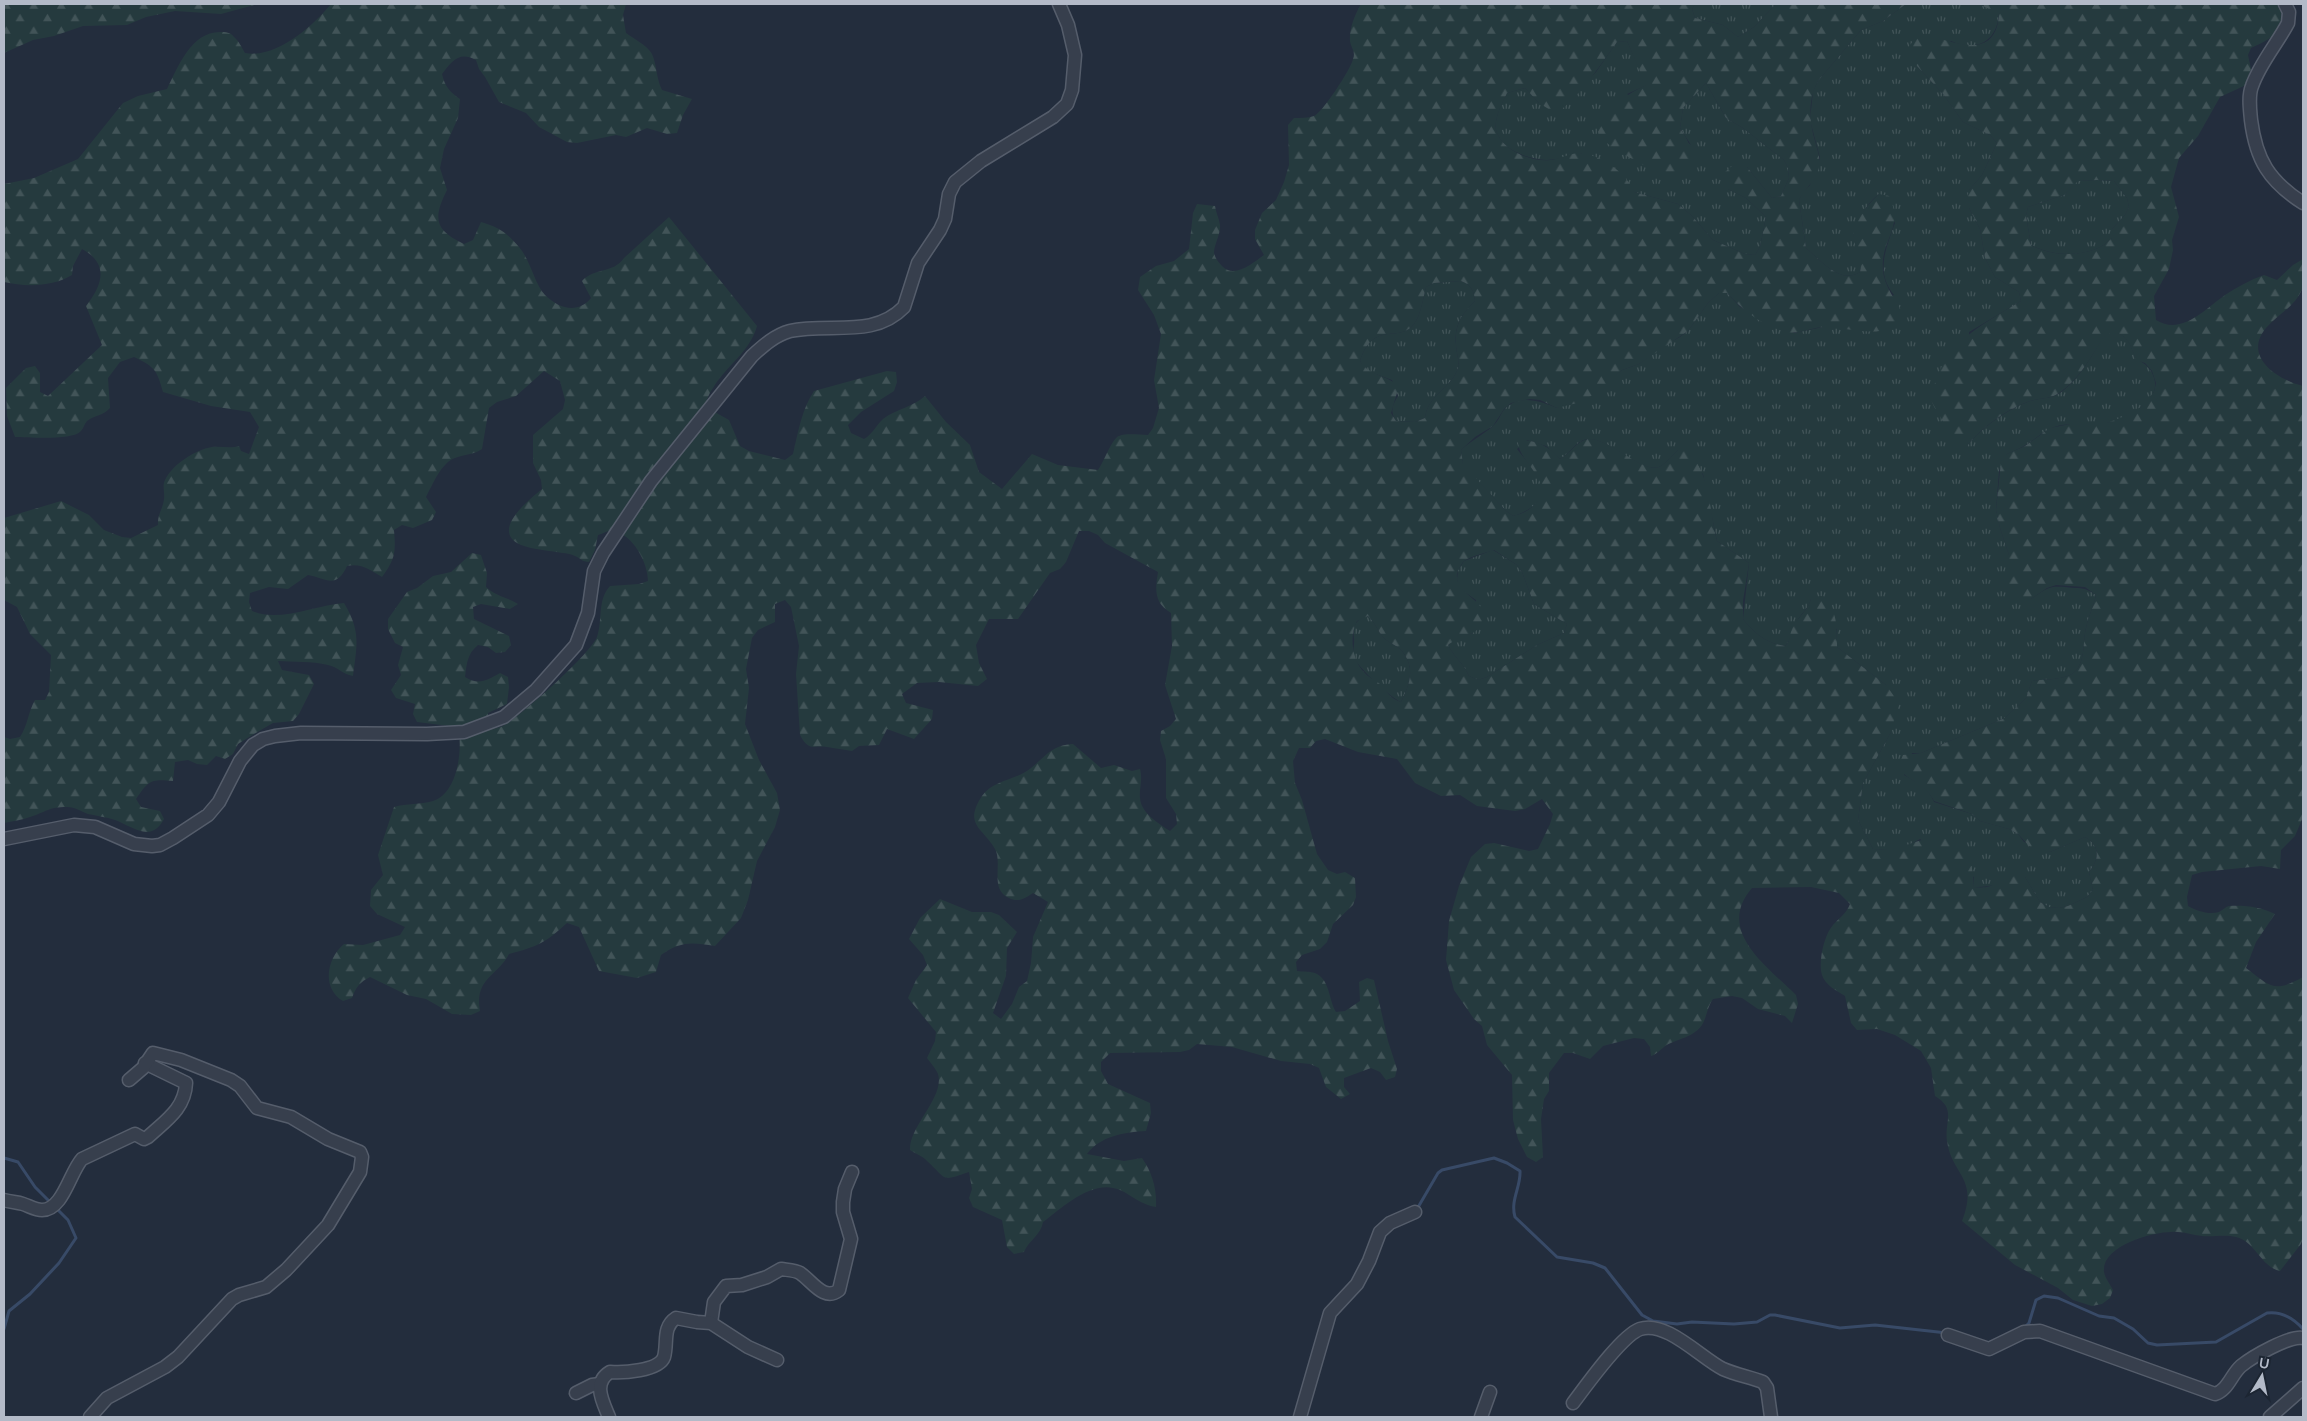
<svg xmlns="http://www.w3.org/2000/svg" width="2307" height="1421" font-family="Mulish,sans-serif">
<defs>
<pattern id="grass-tufts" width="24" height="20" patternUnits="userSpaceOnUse" patternTransform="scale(1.25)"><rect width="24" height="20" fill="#253a3e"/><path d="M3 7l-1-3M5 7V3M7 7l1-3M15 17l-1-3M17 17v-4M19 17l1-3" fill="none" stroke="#425458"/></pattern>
<pattern id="forest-firs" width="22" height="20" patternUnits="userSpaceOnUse" patternTransform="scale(1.25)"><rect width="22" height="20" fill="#253a3e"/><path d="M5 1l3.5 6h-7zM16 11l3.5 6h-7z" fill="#425458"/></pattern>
</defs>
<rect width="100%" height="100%" fill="#232d3d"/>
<g fill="url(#grass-tufts)">
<polygon points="1695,4 1776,4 1754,27 1738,37 1723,25 1695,18 1692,9"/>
<path d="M1906,4H1979L1999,13C1997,42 1977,52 1951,41L1917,66L1943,94L1963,122L1990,135L1997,143L1982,175L1969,190V208L1980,229L1985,258L1995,277L2019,292L2021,301L1969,332L1967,446C1981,428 2008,409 2030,401C2039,398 2051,399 2060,393C2080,379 2092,355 2105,334C2125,328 2130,343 2136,359C2146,364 2151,368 2154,378C2162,402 2125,418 2107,423C2088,427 2067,420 2050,429C2041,433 2033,441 2024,446C2019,449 2013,451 2007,454L1999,471L1996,510L2000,528L2009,555L2031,599C2052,585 2050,586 2074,588C2084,588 2087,589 2096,595C2093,608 2087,620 2085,633C2083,646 2085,668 2070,675C2060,680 2043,679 2032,681L2026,698L2005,718L1921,753H1912L1904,775C1917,783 1928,787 1934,802L1972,814L1980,821L2009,829L2018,834L2024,842L2050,852L2085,837C2100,845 2100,859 2089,872L2093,890L2087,897L2068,906L2059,908L2049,907L2040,902L2025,877C2007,881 1991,888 1973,887L1974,877L1920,839C1906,848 1889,851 1873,849L1858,820L1863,783L1891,732L1886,685L1837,647V629L1811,599C1808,610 1800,614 1796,623C1792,632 1791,639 1785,646C1766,643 1755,634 1743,619L1749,563L1717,541L1703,474L1678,450C1673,455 1667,462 1661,466C1643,476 1610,437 1587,439C1575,441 1570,454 1560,459L1546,446L1527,440L1517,449C1524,458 1539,475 1542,485C1547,501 1525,513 1513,516L1505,510L1463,465L1461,450C1471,441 1482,435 1492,427C1497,423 1500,416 1503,411C1517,393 1540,401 1557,408L1608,381L1622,370L1639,364L1662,347L1680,337L1688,331L1708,303L1719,293H1727L1740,307L1794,333L1823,327H1833L1894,295C1875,272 1886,248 1895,223L1879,194C1866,204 1859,219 1853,234L1862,262L1860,272C1841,285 1821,261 1806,248L1799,200L1803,192L1810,185L1820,158L1810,120L1813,91L1818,81L1861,30L1883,21Z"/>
<path d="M1627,41L1647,85L1627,94L1691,145L1680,128L1683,108L1706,83L1726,118L1743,128L1784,160L1788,168L1789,178L1781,196L1772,198L1747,167L1728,189L1746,198L1766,217L1760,247L1755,255L1745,254L1713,240L1692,216L1678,204L1634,192L1581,153C1570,156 1557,160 1546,160C1528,159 1501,150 1496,130C1494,118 1502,103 1507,93L1525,88L1539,103L1583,85L1596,72L1617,42Z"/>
<path d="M2097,180L2114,181L2127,198L2129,207L2125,215L2112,229V238C2094,258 2054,258 2031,245L2026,216L2028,207L2064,195L2077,181Z"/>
<path d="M1461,281C1471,285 1474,290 1475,301C1462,314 1454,325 1456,345C1456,354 1461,362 1457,371C1448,391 1428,395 1425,418L1415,422L1396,421C1390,411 1392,406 1398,396L1392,380L1365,370L1360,361C1374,319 1399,344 1414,324C1421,315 1423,298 1426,287L1434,283Z"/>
<path d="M1493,550L1517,565L1522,572L1534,604L1567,624L1564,633L1537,645L1487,677L1478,680L1469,676C1464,664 1454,657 1448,645L1455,639L1473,633L1476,600L1459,588L1457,579L1458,570L1464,561Z"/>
<path d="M1368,616C1376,623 1377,631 1384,638C1389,643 1396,645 1401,650C1416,667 1410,684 1401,702C1391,698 1358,668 1354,657C1352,652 1355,644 1354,638C1353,625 1355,620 1368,616Z"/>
</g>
<g fill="url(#forest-firs)" fill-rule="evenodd">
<polygon points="4,4 258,4 221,14 175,11 146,17 127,25 83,26 54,36 33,40 4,53"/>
<path d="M331,4H626L623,15L626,33C634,39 647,45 652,54C657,65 656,78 662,90L692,99L683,115L677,133L667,134L647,128L626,137L616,135L577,143L567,142L539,127L526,113L499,102L485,77L479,69L476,60C459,51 452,61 442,74C445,87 450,92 460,99L458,118L444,149L440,168L447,190C433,218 434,230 464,244L473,240L481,222C499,227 507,233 519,247C531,261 534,283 545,295C559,309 578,314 591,298L582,281C595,267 613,274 624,258L669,217L757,326C750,352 726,366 713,388C709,393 707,400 704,406L729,420L740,446L749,451L785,460L793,454C798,432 802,409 814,391L887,371L896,372L897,382L894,391L861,412L848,425L851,433L864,439C873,434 876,425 883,419C896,409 913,407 925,396L946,422L970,445L979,472L1002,489L1032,454L1058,465L1098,470C1104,462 1112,438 1119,436C1127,433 1139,435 1148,435L1153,428L1159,408L1154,380L1161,334L1154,315L1138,290L1140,277L1156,266L1174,261L1189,249L1193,213L1197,204L1215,206C1216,213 1219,218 1220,225C1221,234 1214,244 1214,253C1215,258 1219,263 1222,266C1234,279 1253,263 1264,255L1255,239V230L1262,213L1276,200L1284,182L1289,165L1288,125L1294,118C1300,118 1308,118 1314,116C1322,113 1351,69 1353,59C1356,52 1351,48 1350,41C1349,29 1355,14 1361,4H1695L1692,9L1695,18L1723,25L1738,37L1754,27L1776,4H1906L1883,21L1861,30L1818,81C1808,99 1809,121 1815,141C1817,150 1821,158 1819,167C1816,181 1805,188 1799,200L1806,248C1821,261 1841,285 1860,272C1864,255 1853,248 1853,233C1853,222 1871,201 1879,194L1889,196C1905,229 1880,239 1883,270C1884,286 1896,301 1904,315C1889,343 1850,327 1825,327C1811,327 1797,336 1784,331C1760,324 1744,311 1727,293H1719L1708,303L1688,331L1639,364L1622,370L1595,394L1577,403L1557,408L1540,400L1530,399L1511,403L1504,409L1493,426L1475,437L1461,450L1463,464L1505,510L1513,516C1524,513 1533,509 1539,499C1551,478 1517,461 1518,440C1536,440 1548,445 1560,459C1570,454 1576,441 1588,439C1610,437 1644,476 1661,466C1667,462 1673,455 1678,450H1687C1711,473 1709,511 1717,541L1749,563L1743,601V619C1755,634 1766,643 1785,646C1791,640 1789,636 1792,629C1797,617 1808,611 1811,599L1821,596C1838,609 1837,627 1837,647L1886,685L1899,703L1891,732L1863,783L1858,820L1873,849C1897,852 1916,840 1939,835C1962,846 1976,861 1973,887C1994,889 1996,884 2008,868L2025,877L2040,902L2049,907L2059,908L2068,906L2087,897L2093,890L2089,872C2100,859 2100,845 2085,837L2050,852L2041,851L2031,848L2018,834L2009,829L1980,821L1972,814L1934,801C1926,784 1908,782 1898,767L1903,755L1921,753L2005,718L2026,698L2032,681C2043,679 2060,680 2070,675C2085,668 2083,646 2085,633C2087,620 2093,608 2096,595L2085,587L2056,585L2047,588L2031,599H2021L2002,584L2009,555L2000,528L1996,510L2001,461L2007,454L2025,446L2050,428L2070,424L2107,423L2125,416L2141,407L2154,392L2156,383L2152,371L2145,363L2136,360C2130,343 2125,328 2105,335C2092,355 2080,379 2059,393C2051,399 2039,398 2030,401C2007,409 1981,428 1967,446C1951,441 1947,430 1940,416C1937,412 1934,407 1932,402C1930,395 1934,387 1936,380C1949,340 1988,321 2021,301L2019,292L1995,277L1985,258L1980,229L1969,208L1967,199L1969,190L1982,175L1997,143L1990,135L1963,122L1943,94L1917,66L1909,46L1916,38L1924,34C1954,42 1996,62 1999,14L1979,4H2278L2284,13C2279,35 2271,39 2251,48L2248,55L2251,69L2246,85L2220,97L2198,136L2179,158L2171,187L2179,217L2172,240L2173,250L2169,269L2154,296L2156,320C2182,336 2205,309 2225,295C2237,287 2250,280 2264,275L2277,280L2293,265L2303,259C2303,267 2306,282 2302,289C2295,307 2278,314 2266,328C2242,357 2278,380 2303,386V817L2295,836L2281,850L2280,869L2261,866L2202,872L2192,875L2187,897L2188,906C2197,911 2209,915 2219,912C2223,910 2225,907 2229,906C2245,905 2261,907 2275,914L2256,942L2246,968C2271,987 2274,993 2303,977V1238L2301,1244L2280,1271C2261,1267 2255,1241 2236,1237C2226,1234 2213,1237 2202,1236C2192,1235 2181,1231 2171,1232C2152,1232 2101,1246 2104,1272C2105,1278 2110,1284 2113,1290L2110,1298L2102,1304L2092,1306L2073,1300L2058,1288L2015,1265L1962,1221C1979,1177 1952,1176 1947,1141C1944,1122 1957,1109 1935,1096L1931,1068L1921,1051L1895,1035L1877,1029L1857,1030L1851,1023L1845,996C1837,991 1825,985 1822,975C1818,962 1824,935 1833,925C1840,917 1846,914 1850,904L1839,893L1811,887L1752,888C1715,931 1767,966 1796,995L1798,1004L1792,1023L1785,1016L1758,1009L1742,998L1732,996L1713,999C1707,1007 1707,1017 1702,1025C1692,1039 1674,1039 1664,1047C1659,1051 1657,1054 1651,1056L1650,1047L1644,1039L1634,1038L1603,1046L1590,1059L1573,1053H1564L1549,1073V1091L1544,1099L1541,1119L1543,1157L1536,1162L1527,1157L1518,1139L1513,1120L1512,1075L1487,1045L1482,1026L1474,1019L1454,990L1446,960L1449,921L1459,886L1471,857L1485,844L1494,843L1529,851L1538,849L1550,824L1553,814L1542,799L1525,809L1515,811L1477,806L1460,795L1441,796L1415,783L1397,759L1358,752L1325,739L1316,741L1310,748H1299L1293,761L1295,783L1302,800L1317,854L1328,870L1337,874L1345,872L1355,878L1356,897L1353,905L1333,924L1327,942L1320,949L1302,955L1296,962L1297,971C1303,972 1312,971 1317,974C1330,981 1329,1001 1336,1012L1345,1011L1360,1001L1359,982L1367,978L1374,980L1388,1041L1397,1069L1395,1077L1386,1080L1380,1072L1371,1068L1344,1078V1087L1350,1094L1341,1099L1326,1087L1319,1068L1310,1064L1281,1061L1232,1047L1197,1044L1189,1050L1180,1052L1110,1053L1101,1062V1071L1108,1084L1150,1103L1151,1113L1146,1131C1125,1132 1100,1136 1087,1154L1124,1161L1142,1158C1152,1172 1157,1189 1156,1207C1141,1205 1133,1196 1120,1190C1093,1178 1063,1207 1043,1222C1041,1235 1029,1240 1024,1252L1014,1254L1007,1247L1002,1220L973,1207L969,1198L972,1189L969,1172C940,1182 948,1180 927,1161C923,1156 916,1154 910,1150C909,1126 945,1097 938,1074C936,1069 930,1062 927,1058L935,1041L936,1032L908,998L916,980L927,965L923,955L909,939L920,918L940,899L972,912H991L999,915L1017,932L1007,948L1006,976L993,1013L1001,1019L1012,1004L1019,987L1027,981L1031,963L1033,937L1048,902L1033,893C1026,898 1018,903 1009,898C989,889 1003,864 995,849C983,828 963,825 982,796C993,780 1017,780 1031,768C1046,756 1052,745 1073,744L1101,768L1114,765L1132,771L1140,769C1143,780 1139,788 1140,798C1141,813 1158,823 1170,831L1177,824L1176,814L1166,798V759L1160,740L1161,731L1170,726L1176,719L1165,685L1172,646L1171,613C1154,603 1155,590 1158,572L1105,543L1098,535L1089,531H1079L1066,562L1060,569L1050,573L1018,619H989L976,645L979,663L987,679L978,686L939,682L917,683L902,694L906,703L933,710L932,719L914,739L887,729L879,745L859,746L852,751C844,750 835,748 827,747C813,745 809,752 800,735L796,674L799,646L791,607L785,600L775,604V622L758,630L752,638L746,669L749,688L745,724L759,760L777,793L780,810L775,827L757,861L748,900L741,918L715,946C691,942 681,941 661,955L656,972L637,978L599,971L579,927L567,923C545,943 539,946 509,954C498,976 474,978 480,1011L471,1015L452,1014L426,999L407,995L370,977C360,982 356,987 352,998L343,1001C321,988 327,958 344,944L363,945L400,935L405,927L377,914L370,906L371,890L383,875L378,855L394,807C407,803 420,805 433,801C458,793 463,749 458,727L417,722L413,714L415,704L396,698L391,690L401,675L398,665L403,647L395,643L388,629V619L407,592L417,588L433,576L451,572L472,553L481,555L487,573L486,587C495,596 507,597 518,604L510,609L481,604L473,607L474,619L509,636L511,645L505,652L496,653L488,647L478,645C467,654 467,663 465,677C479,686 487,680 500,673L508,677L509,687L507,704L488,713V726L492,729C497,728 502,727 506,724C524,713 590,654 597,637C603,620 597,600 610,586L639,584L648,581C648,563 633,534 613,531C609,530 602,534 598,535L595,550L589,562C582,562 580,558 575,556C569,553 562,553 556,552C545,550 531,549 521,545C489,531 529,500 542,489L541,480L533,463V435L563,409L565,400L560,381L544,371L516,396L497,402L489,408L482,449C473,455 465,454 455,458C441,463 433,484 426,497L436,512L432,520L413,528L402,525L394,530C396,553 395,559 382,577C370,570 362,563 347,566C336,590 326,578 308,575L288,589L269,587L250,593L249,602L252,611C279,623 316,605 344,603C361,631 357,645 353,676C342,674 338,667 328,665C312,661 294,662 278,661L282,670L309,675L314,684L299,714L293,721L273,723L254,734L238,744L233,754L225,759L216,756L207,765L197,764L188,760L175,762L173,781C151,779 149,780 136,799L141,807L160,811L164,819C151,844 132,826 115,820C106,817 97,816 88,814C80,811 76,807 67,807C48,807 46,812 30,817C22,820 12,821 4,823V737L10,739L20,737C28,725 28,712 35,700H45L49,692L51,655L30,634L17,607L4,600V518L61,501L89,515L104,530L122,537L131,538L158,525C157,515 163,509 164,499C165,493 162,485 165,480C173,464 195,450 212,447C221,446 230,449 239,446L241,451L249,454L259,427L250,412L211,406L163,392C157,370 155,367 134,357L120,362L108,378L110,408C103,416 95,415 87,421C84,424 84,428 81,431C72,441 29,437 15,437L7,416L6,388L26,368L35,366L40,373V392L48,396L102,345L86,306C102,286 110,264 82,249L73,266L72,275C52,287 26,287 4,282V184L34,178L78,159L123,103L138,96L167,89C178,67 191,32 220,32C226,32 230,32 234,37C239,41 242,48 245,53C276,59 313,26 331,4ZM1627,41L1646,85C1625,95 1607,108 1597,130C1599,133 1600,137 1603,140C1616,151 1688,197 1691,160C1692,146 1687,139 1680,128L1683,108L1706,83L1726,118L1743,128L1784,160L1788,168L1789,178L1781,196L1772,198L1747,167L1732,166L1725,172L1723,182L1728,189L1746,198L1766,217L1760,247L1755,255L1745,254L1713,240L1692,216L1678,204L1634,192C1628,174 1600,154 1580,153C1570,153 1560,159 1550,160C1531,162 1501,150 1496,130C1494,118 1502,104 1507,93L1525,88L1539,103L1555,113C1573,106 1605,59 1617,42ZM2097,180L2114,181L2127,198L2129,207L2125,215L2112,229V238C2094,258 2053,258 2031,245L2026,216L2028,207L2064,195L2078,181ZM1461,281C1471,285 1474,290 1475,301C1462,314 1454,325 1456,345C1456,354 1461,362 1457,371C1448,391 1428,395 1425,418L1415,422L1396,421L1391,413L1399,386C1387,375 1369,376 1360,361C1374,319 1399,344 1414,324C1421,315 1423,298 1426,287L1434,283ZM1494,550L1517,565L1522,572L1534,604L1567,624L1564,633L1537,645L1487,677L1478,680L1469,676C1464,664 1454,657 1448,645C1458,637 1475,636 1481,625C1494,601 1454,596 1457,574C1458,570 1461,564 1464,561C1472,556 1485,553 1494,550ZM1368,616C1376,623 1377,631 1384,638C1389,643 1396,645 1401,650C1416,667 1410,684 1401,702C1390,698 1387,692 1380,684C1375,680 1368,677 1364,672C1352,660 1349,636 1357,621Z"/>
</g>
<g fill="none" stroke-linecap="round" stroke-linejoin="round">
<g stroke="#384a67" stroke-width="3">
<polyline points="4,1158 18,1162 35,1187 50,1202"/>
<path d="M1417,1209L1438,1173L1442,1170L1494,1158L1507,1163L1520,1171C1521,1187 1510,1200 1515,1217L1557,1257L1593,1263L1605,1268L1642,1315L1653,1321L1677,1324L1692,1322L1734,1324L1757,1322L1770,1315H1775L1840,1328L1875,1325L1947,1333"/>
<path d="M2024,1328L2029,1323L2036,1300L2044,1296L2058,1298L2099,1316L2114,1318L2133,1329L2148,1343L2157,1345L2216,1342L2267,1313C2282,1311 2293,1318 2303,1329"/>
<polyline points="4,1329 9,1311 30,1294 59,1263 76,1238 68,1220 55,1207"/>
</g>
<defs>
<g id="minor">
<path d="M2285,4L2289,12L2288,23C2277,44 2260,63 2252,86C2248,96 2250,109 2251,120C2256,160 2269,181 2303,203"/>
<path d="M4,839L74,825L95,827L134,844L152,846L160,845L173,838L208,815L219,802L240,761L253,745L263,739L275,736L301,733L427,734L464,732L504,717L536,690L576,645L588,613L594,571L603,553L651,481L752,356C763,346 775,335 790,331C829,322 873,339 904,307L918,263L940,230L945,219L949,194L955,182L981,161L1053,117L1067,104L1072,90L1075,55L1068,25L1059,4"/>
<path d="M4,1200C10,1202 17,1202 23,1204C29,1206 36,1210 42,1210C63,1210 70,1172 82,1159L135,1134L144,1139L148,1137C165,1121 185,1109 186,1083L145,1063"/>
<path d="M711,1323L714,1302L726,1286L742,1285L767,1277L781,1269C787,1270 795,1270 800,1273C812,1281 824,1302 839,1290L851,1239L843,1212V1202L845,1189L852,1172"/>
<path d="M1948,1335L1989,1349L2024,1332L2040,1331L2215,1394C2228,1390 2231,1375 2241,1366C2252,1357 2290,1335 2303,1338"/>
<polyline points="576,1393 592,1385 600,1384"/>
<path d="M1573,1403C1586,1386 1621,1336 1640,1329C1666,1320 1701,1358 1723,1369C1737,1375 1750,1377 1763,1382L1767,1388L1771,1417"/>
<polyline points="90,1417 107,1398 165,1367 178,1357 232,1299 239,1295 266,1287 286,1270 328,1225 360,1172 362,1157 360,1152 328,1139 291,1117 257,1108 240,1086 231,1080 181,1060 153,1053 143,1068 129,1080"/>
<path d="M609,1417C603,1402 592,1383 610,1372C622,1373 659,1371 664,1357C668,1343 662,1327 676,1318L697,1322L711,1323L748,1347L777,1360"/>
<polyline points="1300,1417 1330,1313 1357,1284 1369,1261 1380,1232 1390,1223 1415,1212"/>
<polyline points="1481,1417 1490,1392"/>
<polyline points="2270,1417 2303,1388"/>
</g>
</defs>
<use href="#minor" stroke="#555d6b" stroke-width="15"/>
<use href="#minor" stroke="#373f4d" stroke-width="12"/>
</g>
<rect width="2307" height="1421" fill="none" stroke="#b3bac8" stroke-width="10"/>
<g transform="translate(2262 1376) rotate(10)" stroke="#1c2532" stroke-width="4" paint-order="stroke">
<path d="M0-4L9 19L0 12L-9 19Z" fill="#b3bac8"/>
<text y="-8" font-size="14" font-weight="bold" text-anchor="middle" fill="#b3bac8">U</text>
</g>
</svg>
